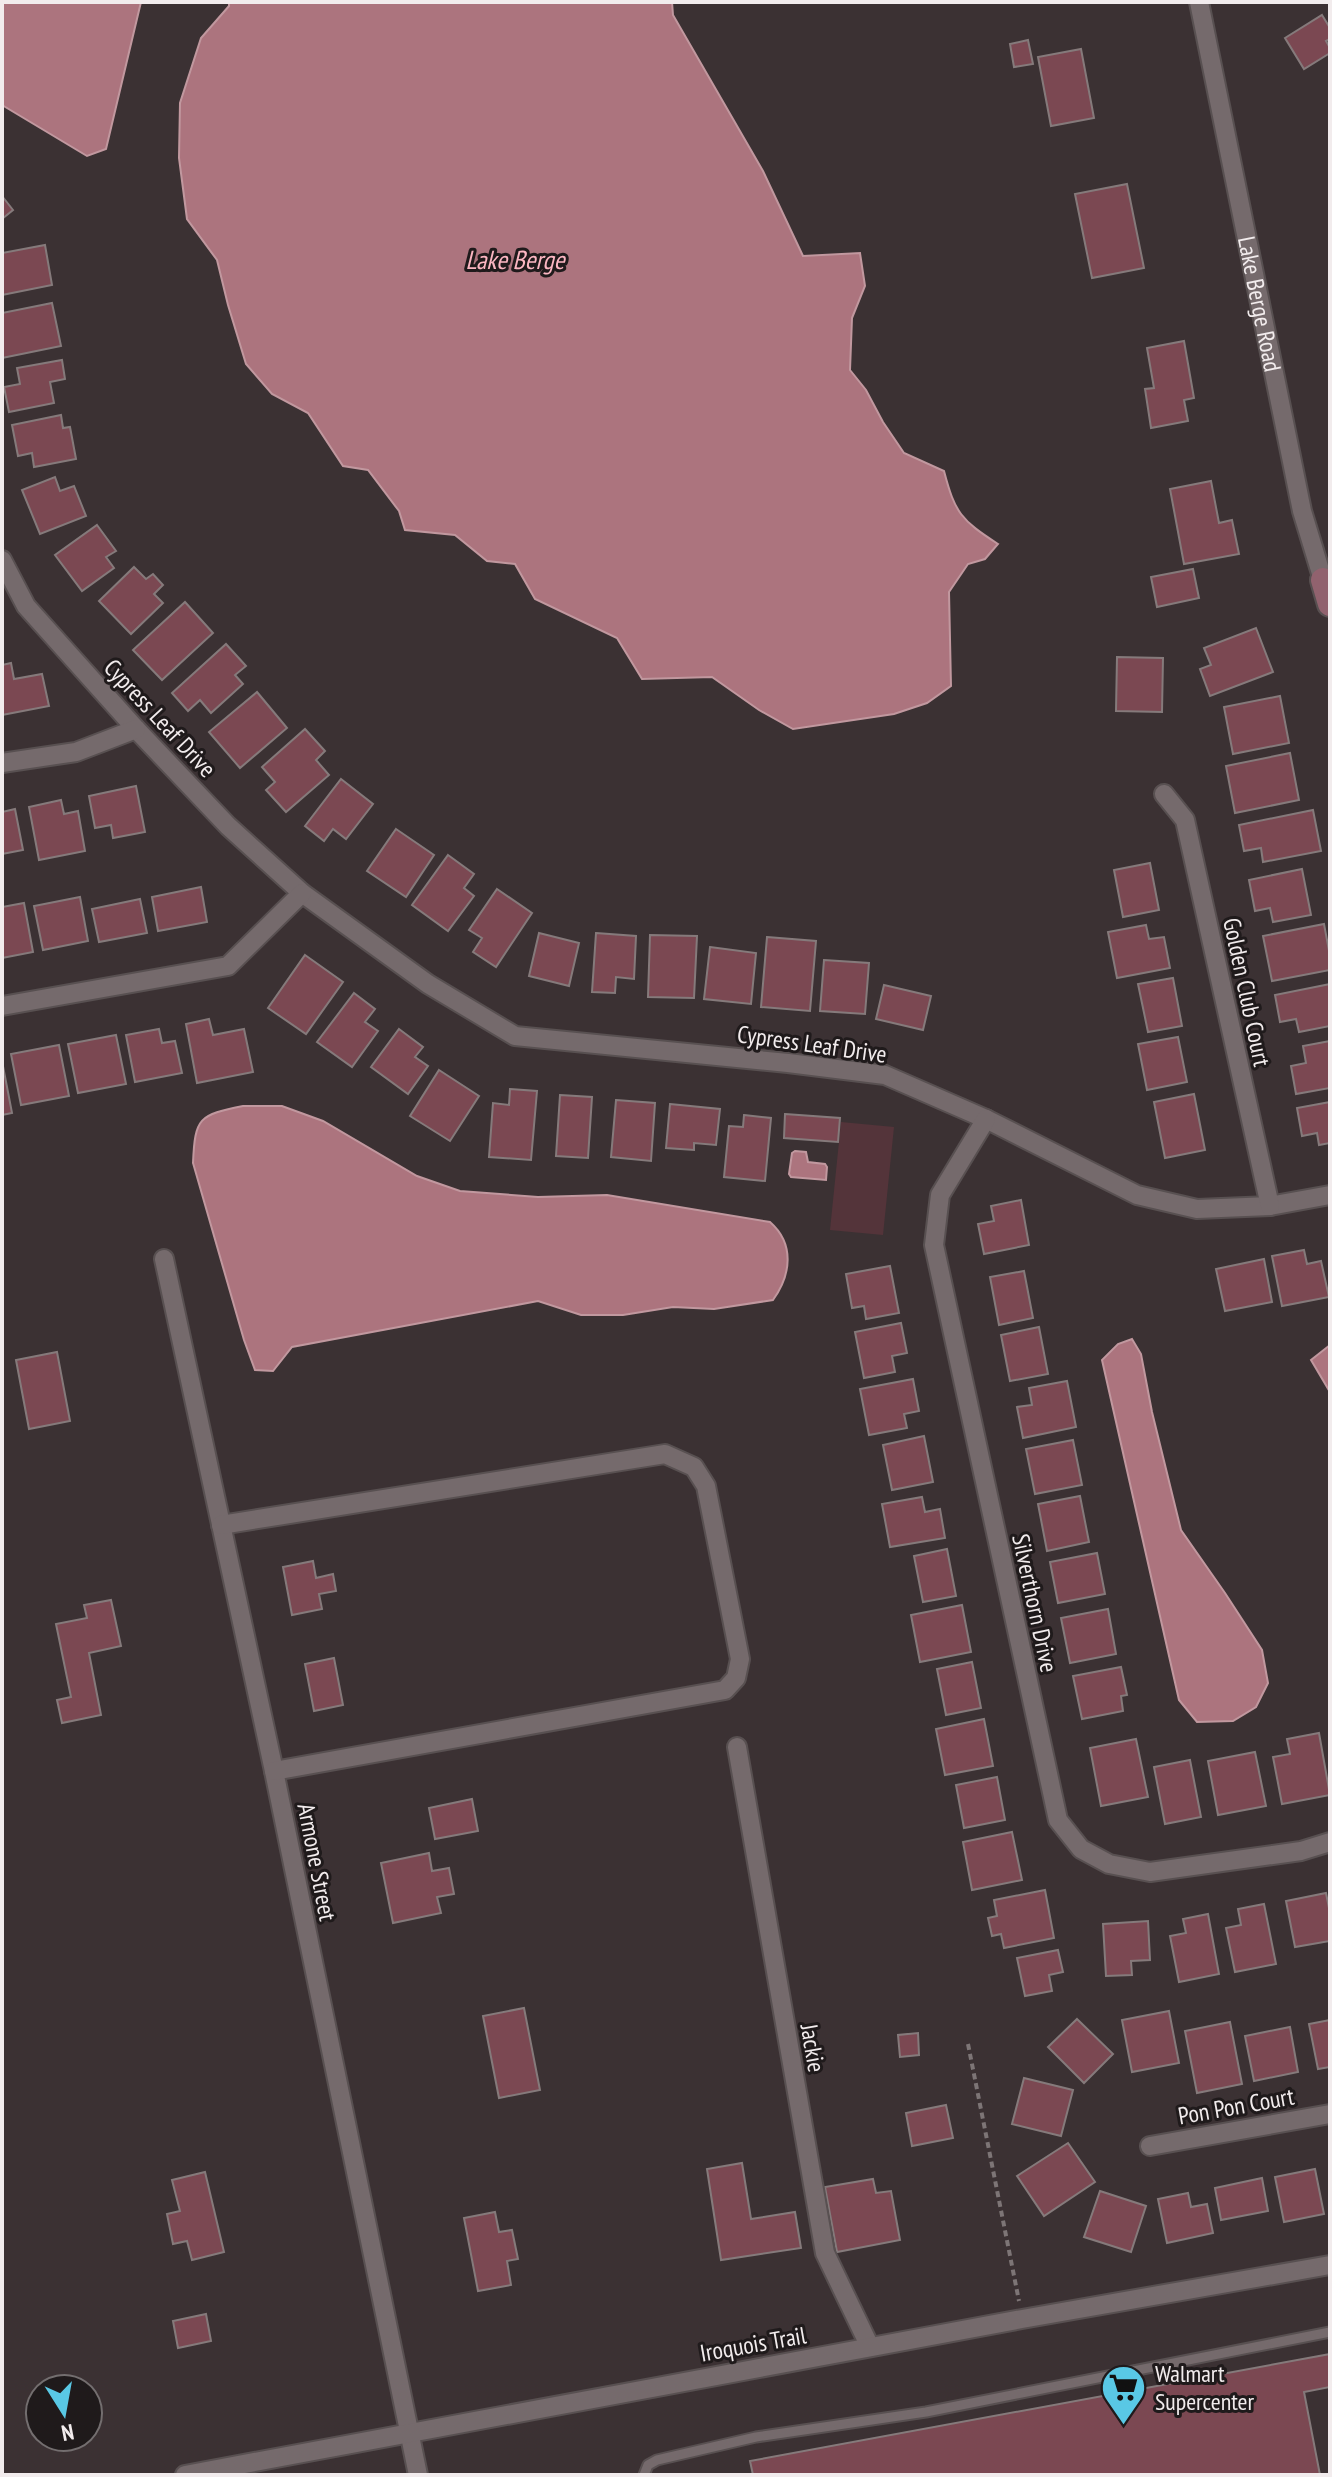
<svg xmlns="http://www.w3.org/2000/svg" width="1332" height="2477" font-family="'PT Sans Narrow',sans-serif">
<rect width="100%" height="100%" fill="#3b3133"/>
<polygon fill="#54343a" points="841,1122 894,1127 883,1235 830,1230"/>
<g fill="#ac747e" stroke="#c1989f" stroke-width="2">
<polygon points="2,2 141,2 106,149 87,156 2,105"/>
<path d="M229,2H672L673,15L763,171L803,256L860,253L865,286L852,318L850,370L866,390L883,422L904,453L944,471C955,513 961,520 998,544L985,559L968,564L949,592L951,686L927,703L894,714L793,729L759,710L712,677L642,679L617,638L535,599L515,564L487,561L455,535L405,530L399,511L368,470L343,466L308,413L272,394L246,364L228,305L217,260L187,219L179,158L180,103L201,38L229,6Z"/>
<path d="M243,1106H282L323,1121L417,1176L460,1191L538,1197L607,1195L770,1222C795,1244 791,1275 773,1300L714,1309L673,1307L623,1315H581L538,1301L292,1347L273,1371L255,1370L244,1340L193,1163C195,1117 199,1115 243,1106Z"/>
<polygon points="795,1151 806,1152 808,1162 825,1164 827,1167 826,1180 791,1177 789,1174 792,1153"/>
<polygon points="1132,1339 1141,1354 1152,1412 1181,1530 1225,1593 1262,1650 1268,1683 1256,1707 1233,1721 1197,1722 1179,1700 1102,1360 1118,1344"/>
<polygon points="1330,1345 1330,1392 1311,1360"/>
</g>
<g fill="#7b4852" stroke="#857a7b" stroke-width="2">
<polygon points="1322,15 1330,28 1330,39 1326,41 1330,48 1330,53 1304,69 1285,38"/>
<polygon points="1028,40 1033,64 1014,67 1010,44"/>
<polygon points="1081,49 1094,118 1051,126 1038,57"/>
<polygon points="1127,184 1144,268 1092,278 1075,194"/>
<polygon points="2,196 13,210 2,219"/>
<polygon points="45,245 52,285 2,295 2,253"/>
<polygon points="52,303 61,346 2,358 2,313"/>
<polygon points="1184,341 1194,398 1184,400 1188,421 1151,428 1145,389 1154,388 1147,348"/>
<polygon points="62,360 65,379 50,382 54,403 9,412 4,387 20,384 17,368"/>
<polygon points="61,415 63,428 70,427 76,459 34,467 32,453 18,456 12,425"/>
<polygon points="55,477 60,491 74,486 86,516 40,534 22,490"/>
<polygon points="1211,481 1219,523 1232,520 1239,554 1184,564 1170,489"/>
<polygon points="97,525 116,551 106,557 114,568 82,591 55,555"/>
<polygon points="134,567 146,579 153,574 163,585 154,594 163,603 131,634 99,601"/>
<polygon points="1193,569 1199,598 1157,607 1151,577"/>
<polygon points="185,602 213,633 162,680 133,650"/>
<polygon points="1256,628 1273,672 1210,696 1200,669 1211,665 1204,648"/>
<polygon points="226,644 246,666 235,675 243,684 211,713 200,700 188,711 172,693"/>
<polygon points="1117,657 1163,658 1162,712 1116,711"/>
<polygon points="11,663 14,679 42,674 49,706 2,715 2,665"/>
<polygon points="257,692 287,728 240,768 209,732"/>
<polygon points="1280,696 1289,743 1233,754 1224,707"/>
<polygon points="305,729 325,751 316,760 329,775 286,812 266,790 275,782 262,767"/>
<polygon points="1290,753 1299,800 1235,813 1226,766"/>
<polygon points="341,779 373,804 346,839 333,829 324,841 305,826"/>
<polygon points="136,786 145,832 113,838 111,825 95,828 89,796"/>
<polygon points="61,800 64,814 78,811 85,851 39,860 29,807"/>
<polygon points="15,809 23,850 2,854 2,812"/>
<polygon points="1313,810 1321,851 1263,862 1261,848 1244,851 1239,825"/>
<polygon points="396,829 434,855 406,897 367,871"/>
<polygon points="448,855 474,874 464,888 474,896 448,931 412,905"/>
<polygon points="1150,863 1159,910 1123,917 1114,870"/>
<polygon points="1302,869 1311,915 1273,922 1270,908 1255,911 1249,880"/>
<polygon points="201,887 207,922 158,931 152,897"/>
<polygon points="497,889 532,913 496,967 473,952 482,938 469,930"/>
<polygon points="80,897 88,941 43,950 34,906"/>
<polygon points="140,899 147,933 99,942 92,909"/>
<polygon points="24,903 33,952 2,958 2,907"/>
<polygon points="1324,924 1330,956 1330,970 1272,981 1263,936"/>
<polygon points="1146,925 1149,939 1164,937 1170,968 1117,978 1108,932"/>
<polygon points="539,933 579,943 569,986 529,976"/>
<polygon points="596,933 636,936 634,979 616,977 615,993 592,992"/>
<polygon points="650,935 697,936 694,998 648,997"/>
<polygon points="767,937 816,941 810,1011 761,1007"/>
<polygon points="710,947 756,953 751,1004 704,999"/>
<polygon points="305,955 343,982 306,1034 268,1008"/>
<polygon points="824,960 869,963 865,1014 820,1011"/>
<polygon points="1173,978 1182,1026 1148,1032 1138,984"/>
<polygon points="1330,984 1330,1026 1299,1032 1296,1019 1280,1022 1275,995"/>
<polygon points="884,985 931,996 923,1030 876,1019"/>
<polygon points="354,993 375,1009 365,1022 378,1031 352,1067 317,1042"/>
<polygon points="209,1019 213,1035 244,1029 253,1072 197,1083 186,1024"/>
<polygon points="159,1029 162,1043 175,1041 182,1073 135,1082 126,1035"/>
<polygon points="399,1029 423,1047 415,1057 428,1066 408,1094 371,1067"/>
<polygon points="116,1035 126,1084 78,1093 68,1044"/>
<polygon points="1178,1037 1187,1082 1147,1090 1138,1044"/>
<polygon points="1330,1041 1330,1088 1296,1094 1291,1066 1306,1063 1303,1046"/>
<polygon points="59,1045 69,1096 21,1105 11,1054"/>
<polygon points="2,1061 12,1113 2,1115"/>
<polygon points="439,1070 479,1096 450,1141 410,1116"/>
<polygon points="510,1089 537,1091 531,1160 489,1157 493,1103 509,1105"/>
<polygon points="1194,1094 1205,1150 1165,1158 1154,1102"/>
<polygon points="560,1095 592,1097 588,1158 556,1156"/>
<polygon points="616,1100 655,1103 651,1161 611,1157"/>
<polygon points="1330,1102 1330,1143 1319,1145 1317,1133 1302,1136 1297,1108"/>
<polygon points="670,1104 720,1109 716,1145 694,1143 694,1150 666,1148"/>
<polygon points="785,1114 840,1118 838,1142 784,1138"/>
<polygon points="744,1115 771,1118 765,1181 724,1177 729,1126 743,1127"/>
<polygon points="1021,1200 1029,1245 984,1254 978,1224 994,1221 991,1206"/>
<polygon points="1304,1250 1307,1264 1321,1261 1329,1297 1282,1306 1272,1256"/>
<polygon points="1264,1259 1272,1302 1225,1311 1216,1269"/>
<polygon points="890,1266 899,1313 866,1319 864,1306 852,1308 846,1274"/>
<polygon points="1024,1271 1033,1318 999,1325 990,1277"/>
<polygon points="901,1323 907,1353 892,1356 895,1372 864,1378 855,1332"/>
<polygon points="1039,1327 1048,1374 1010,1381 1001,1335"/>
<polygon points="57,1352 70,1421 29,1429 16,1360"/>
<polygon points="913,1379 919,1411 904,1414 907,1428 869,1435 860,1389"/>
<polygon points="1067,1381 1076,1427 1023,1438 1017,1407 1032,1405 1029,1388"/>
<polygon points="924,1436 933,1482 892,1490 883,1445"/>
<polygon points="1073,1440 1082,1485 1035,1494 1026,1449"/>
<polygon points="1080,1496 1089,1542 1047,1551 1038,1504"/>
<polygon points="922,1497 925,1512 940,1509 945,1538 890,1547 882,1504"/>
<polygon points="947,1549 956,1596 923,1602 914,1556"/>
<polygon points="1097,1553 1105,1594 1058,1603 1050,1562"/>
<polygon points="313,1561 316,1578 333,1574 336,1591 319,1594 322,1609 292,1615 283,1567"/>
<polygon points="111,1600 121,1646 89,1653 101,1715 62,1723 57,1700 71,1697 56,1624 87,1618 84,1605"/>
<polygon points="962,1605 971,1652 920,1662 911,1615"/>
<polygon points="1108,1609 1116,1654 1070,1663 1061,1618"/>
<polygon points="334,1658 343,1705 314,1711 305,1664"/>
<polygon points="972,1662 981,1708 946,1715 937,1669"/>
<polygon points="1121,1667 1127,1695 1121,1696 1123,1711 1082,1719 1073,1676"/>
<polygon points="984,1719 993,1766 945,1775 936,1729"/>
<polygon points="1319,1733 1330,1795 1282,1804 1273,1757 1290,1754 1287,1739"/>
<polygon points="1136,1739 1148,1797 1101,1806 1090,1748"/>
<polygon points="1255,1752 1266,1806 1218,1815 1208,1761"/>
<polygon points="1190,1760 1201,1817 1165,1824 1154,1767"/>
<polygon points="997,1777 1005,1820 964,1828 956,1785"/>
<polygon points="472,1799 478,1831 435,1839 429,1808"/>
<polygon points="1012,1832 1022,1880 972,1890 963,1842"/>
<polygon points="429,1853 432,1871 449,1868 454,1894 437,1897 441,1913 393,1923 381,1863"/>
<polygon points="1045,1890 1054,1938 1004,1948 1001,1934 992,1936 988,1918 997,1916 994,1900"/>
<polygon points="1326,1893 1330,1913 1330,1941 1295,1947 1286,1901"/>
<polygon points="1264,1904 1276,1964 1235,1972 1226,1928 1241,1925 1238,1909"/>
<polygon points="1208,1914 1219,1974 1179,1982 1170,1936 1186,1933 1183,1919"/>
<polygon points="1148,1921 1150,1960 1131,1961 1132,1975 1106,1976 1103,1924"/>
<polygon points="1058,1950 1063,1972 1049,1975 1052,1991 1025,1996 1017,1958"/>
<polygon points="524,2008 540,2090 499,2098 483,2016"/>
<polygon points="1169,2011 1179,2063 1132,2072 1122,2020"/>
<polygon points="1077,2019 1113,2054 1084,2083 1048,2047"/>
<polygon points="1330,2020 1330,2067 1318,2069 1309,2024"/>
<polygon points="1230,2022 1242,2084 1197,2093 1185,2031"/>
<polygon points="1290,2027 1298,2072 1254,2081 1245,2036"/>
<polygon points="918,2033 919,2055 900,2057 898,2035"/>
<polygon points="1024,2078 1073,2090 1061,2136 1012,2124"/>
<polygon points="946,2105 953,2138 912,2146 906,2113"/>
<polygon points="1068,2143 1095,2182 1044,2216 1017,2176"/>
<polygon points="742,2163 751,2219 795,2212 801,2248 721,2260 707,2169"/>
<polygon points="1315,2169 1324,2214 1284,2222 1275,2177"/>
<polygon points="205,2172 224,2252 192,2260 187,2241 173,2244 167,2214 180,2211 172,2180"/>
<polygon points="1262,2178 1268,2211 1221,2220 1215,2188"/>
<polygon points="873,2179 876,2193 891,2191 900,2240 837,2252 825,2187"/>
<polygon points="1100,2191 1146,2206 1131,2252 1084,2237"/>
<polygon points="1188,2193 1191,2207 1207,2204 1213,2233 1167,2243 1158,2199"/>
<polygon points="495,2212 499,2232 512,2230 518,2259 507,2261 511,2285 478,2291 464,2218"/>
<polygon points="206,2314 211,2341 178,2348 173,2321"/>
<polygon points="1330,2354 1330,2387 1304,2392 1320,2475 753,2475 750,2461"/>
</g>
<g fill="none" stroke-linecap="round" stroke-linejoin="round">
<defs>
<polyline id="lane" points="644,2475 648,2465 657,2460 756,2437 926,2412 1330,2332"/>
<g id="street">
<path id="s1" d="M1199,2L1302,511L1323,580"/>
<polyline points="2,560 26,606 136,729 228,826 302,893 428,984 515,1036 788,1063 885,1075 986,1119 1137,1195 1197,1209 1270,1206 1330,1195"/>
<polyline points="2,763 76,752 136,729"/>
<polyline points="1164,794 1185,820 1270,1206"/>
<polyline points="2,1006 228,966 302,893"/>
<polyline points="986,1119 940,1195 934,1245 1058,1820 1081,1849 1109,1864 1150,1872 1301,1851 1330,1842"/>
<polyline points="164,1259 274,1771 418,2475"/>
<polyline points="221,1525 665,1454 694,1467 706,1486 740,1659 736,1678 725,1690 274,1771"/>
<polyline points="737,1747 825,2253 870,2347"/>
<polyline points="1150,2146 1330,2114"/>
<polyline points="185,2475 1022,2319 1330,2265"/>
</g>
<polyline id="secondary" points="1323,580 1330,604"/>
</defs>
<use href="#lane" stroke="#585051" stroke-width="13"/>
<use href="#street" stroke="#585051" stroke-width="22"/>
<use href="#secondary" stroke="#585051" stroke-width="28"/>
<polyline stroke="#7d7576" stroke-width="4" stroke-dasharray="6 4" stroke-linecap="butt" points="968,2044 1019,2301"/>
<use href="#lane" stroke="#756a6c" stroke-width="9"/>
<use href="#street" stroke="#756a6c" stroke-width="18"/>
<use href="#secondary" stroke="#91626e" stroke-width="24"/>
</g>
<defs>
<symbol id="supermarket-pin" viewBox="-11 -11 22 30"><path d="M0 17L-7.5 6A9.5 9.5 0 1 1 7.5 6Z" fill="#59c8e5" stroke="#1f1a1b"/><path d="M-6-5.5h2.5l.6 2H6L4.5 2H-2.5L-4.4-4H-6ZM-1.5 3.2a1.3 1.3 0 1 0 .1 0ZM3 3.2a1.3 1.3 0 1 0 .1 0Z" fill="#111"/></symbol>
</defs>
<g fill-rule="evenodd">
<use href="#supermarket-pin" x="1098" y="2362" width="51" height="69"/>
</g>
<g text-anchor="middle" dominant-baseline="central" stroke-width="6" stroke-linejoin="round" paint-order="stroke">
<g font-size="24" fill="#f2eced" stroke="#1f1a1b">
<text stroke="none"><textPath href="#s1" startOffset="308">Lake Berge Road</textPath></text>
<text transform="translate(160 718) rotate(47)">Cypress Leaf Drive</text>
<text transform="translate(1247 992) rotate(78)">Golden Club Court</text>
<text transform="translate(812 1044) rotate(8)">Cypress Leaf Drive</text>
<text transform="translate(1035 1603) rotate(78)">Silverthorn Drive</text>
<text transform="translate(317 1862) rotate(79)">Armone Street</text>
<text transform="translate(813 2048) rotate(80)">Jackie</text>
<text transform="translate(1236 2106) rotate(-10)">Pon Pon Court</text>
<text transform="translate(753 2344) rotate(-10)">Iroquois Trail</text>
</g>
<g font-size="24" fill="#f2eced" stroke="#1f1a1b" text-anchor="start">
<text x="1155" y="2373">Walmart<tspan x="1155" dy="28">Supercenter</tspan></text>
</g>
<g font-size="26" font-style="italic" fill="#fbb6c2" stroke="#1f1a1b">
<text x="515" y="259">Lake Berge</text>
</g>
</g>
<rect width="1332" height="2477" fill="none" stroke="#f2eced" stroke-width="8"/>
<g transform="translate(64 2413) rotate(169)"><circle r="38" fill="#1f1a1b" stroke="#736e6f" stroke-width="2"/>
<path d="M0-6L14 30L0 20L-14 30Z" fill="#59c8e5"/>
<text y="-12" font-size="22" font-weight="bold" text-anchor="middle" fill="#f2eced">N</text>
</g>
</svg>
